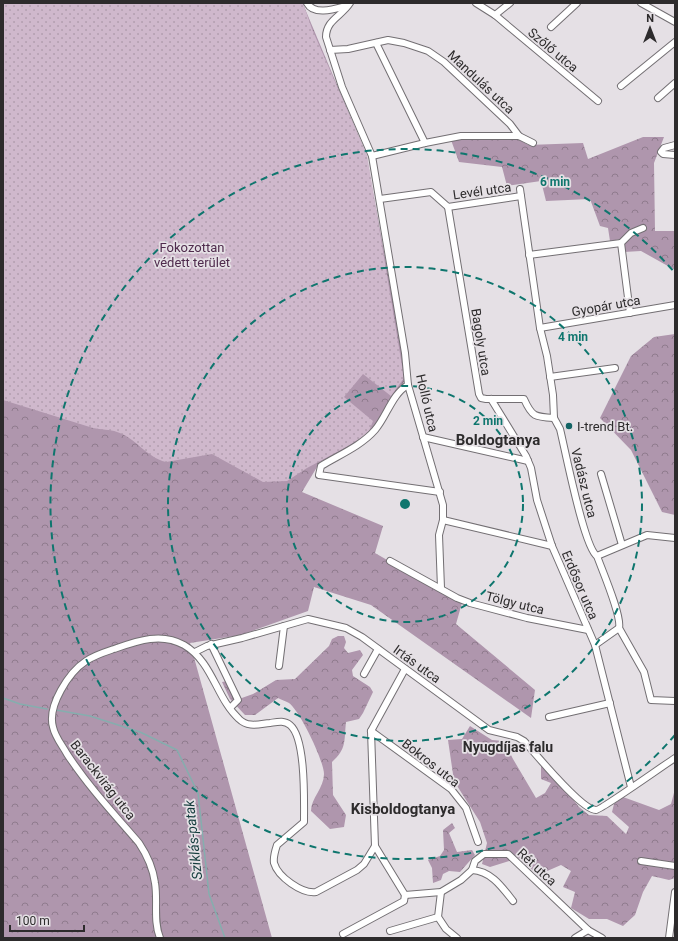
<svg xmlns="http://www.w3.org/2000/svg" width="678" height="941" font-family="Roboto,sans-serif">
<defs>
<pattern id="forest-crowns" width="20" height="18" patternUnits="userSpaceOnUse"><rect width="20" height="18" fill="#af96ad"/><path d="M2 6a3 3 0 1 1 6 0M12 15a3 3 0 1 1 6 0" fill="none" stroke="#8f7b8d"/></pattern>
<pattern id="park-dots" width="8" height="8" patternUnits="userSpaceOnUse"><rect width="8" height="8" fill="#cfb8cc"/><path d="M2 2h.1M6 6h.1" fill="none" stroke="#b29eaf" stroke-width="1.8" stroke-linecap="round"/></pattern>
</defs>
<rect width="100%" height="100%" fill="#e5e0e5"/>
<g fill="url(#forest-crowns)">
<polygon points="3,3 303,4 366,154 407,377 368,438 320,462 302,492 383,526 375,553 462,603 456,624 535,690 531,718 371,605 314,587 308,611 241,635 190,643 272,938 3,938"/>
<polygon points="643,137 664,137 654,163 655,231 675,231 675,270 641,251 624,252 621,239 610,241 608,228 600,226 590,199 546,201 541,181 507,186 502,167 459,162 451,140 518,139 528,145 583,143 588,159"/>
<polygon points="675,334 675,515 662,512 631,450 600,418 631,356 654,337"/>
<path d="M338,636H344L346,642L344,648L348,653L360,650L363,655L352,670L353,676L370,687L373,692L363,713L359,719L346,722C344,740 347,749 332,762L333,795L346,815L344,827L330,829L311,811C311,798 324,788 324,774C324,761 300,711 289,703C286,701 281,700 278,698L255,715H245L230,699L222,682L228,681L239,699L253,694L276,680L295,679L329,646L332,639Z"/>
<polygon points="470,726 492,740 504,741 513,759 536,798 545,793 551,783 541,779 541,763 562,785 579,807 589,815 607,816 626,834 629,827 612,812 614,804 623,797 659,810 671,804 675,789 675,878 669,880 652,876 643,892 635,915 623,926 607,919 589,919 571,908 575,892 563,887 571,871 561,865 538,875 519,858 490,867 482,864 487,843 480,822 454,781 448,740 462,739"/>
<polygon points="452,823 455,828 449,833 457,852 472,850 475,855 460,872 449,871 443,874 441,880 433,883 432,868 428,860 440,856 444,850 443,830"/>
</g>
<path fill="url(#park-dots)" d="M3,3H303L312,29L367,155L404,378L391,396L363,374L344,397L373,421L367,436L307,468L287,481L263,482L212,454L166,462C146,457 136,438 117,432C110,429 101,430 93,428C63,419 33,409 3,400Z"/>
<g fill="none" stroke-linecap="round" stroke-linejoin="round">
<g stroke="#85aeae" stroke-width="1.5">
<polyline points="3,698 20,704 47,709"/>
<polyline points="56,710 90,716 140,732 177,750 198,793 209,894 225,938"/>
</g>
<defs>
<g id="minor">
<path d="M307,3C314,16 335,9 346,6"/>
<path d="M350,3C342,16 326,20 326,37L342,87L372,156L405,353L408,385L443,505V520L439,535L441,588"/>
<polyline points="476,3 495,15 598,101"/>
<polyline points="641,3 675,22"/>
<polyline points="495,15 510,3"/>
<polyline points="551,27 577,3"/>
<polyline points="376,43 425,143"/>
<polyline points="330,50 348,49 388,40 404,43 428,51 444,62 510,124 519,136"/>
<polyline points="621,86 675,42"/>
<polyline points="658,98 675,83"/>
<polyline points="675,145 664,148 661,152 663,154 675,155"/>
<polyline points="372,156 425,143 461,136 519,136 533,143"/>
<path d="M520,189L540,328L547,356L553,395L554,418L560,429C565,449 584,548 597,556C602,570 622,616 619,628L644,672L651,700L675,701"/>
<polyline points="380,199 431,192 448,207 521,196"/>
<path d="M448,207L479,394L481,398L486,399H524C532,417 535,417 554,418"/>
<polyline points="529,255 621,243"/>
<polyline points="630,313 621,243 631,233 643,228"/>
<polyline points="540,328 675,305"/>
<polyline points="550,377 615,368"/>
<path d="M408,385C392,394 387,416 375,430C361,446 339,455 321,466L319,475L440,492"/>
<polyline points="491,399 526,456 531,468 537,500 552,546 595,645 631,787"/>
<polyline points="423,437 528,461"/>
<polyline points="601,474 622,545"/>
<polyline points="443,520 552,546"/>
<polyline points="597,556 647,535 675,538"/>
<polyline points="390,561 457,598 470,603 527,618 588,630"/>
<polyline points="211,644 238,700 230,708"/>
<polyline points="595,645 619,628"/>
<path d="M195,652L207,646L242,638L308,619L346,628L362,637L489,730L517,737L524,741C536,754 581,810 596,810C601,810 664,765 675,758"/>
<polyline points="279,666 284,626"/>
<polyline points="364,674 378,649"/>
<polyline points="549,717 610,703"/>
<polyline points="371,731 451,789 466,808 478,842"/>
<polyline points="375,846 405,895"/>
<polyline points="641,861 675,866"/>
<path d="M472,870C491,871 502,887 513,901"/>
<polyline points="441,892 438,917 446,929 457,938"/>
<polyline points="405,895 441,892 461,880 472,870 475,861 484,854 508,854 588,930 602,938"/>
<polyline points="390,931 438,917"/>
<polyline points="343,934 404,901 405,895"/>
<path d="M160,938C153,921 158,901 155,883C153,868 147,855 139,843C114,814 88,786 67,754C62,745 55,737 53,727C47,706 69,672 86,661C95,655 105,652 114,649C137,641 161,632 184,645C213,662 216,698 239,719C248,728 259,724 270,723C277,722 284,720 290,725C306,738 304,801 304,822L277,845C275,851 273,857 274,863C278,877 302,894 316,892L357,870L364,864L375,846L371,731L405,669"/>
<polyline points="575,938 588,930"/>
<polyline points="669,938 675,892"/>
</g>
</defs>
<use href="#minor" stroke="#736f73" stroke-width="8"/>
<use href="#minor" stroke="#fff" stroke-width="6"/>
</g>
<g fill="none" stroke="#0f766e" stroke-width="2" stroke-dasharray="7 5">
<circle cx="405" cy="504" r="118"/>
<circle cx="405" cy="504" r="237"/>
<path d="M675 735A355 355 0 1 1 675 273"/>
</g>
<circle fill="#146465" stroke="#e5e0e5" stroke-width="1.5" cx="569" cy="426" r="4"/>
<g text-anchor="middle" dominant-baseline="central" stroke-width="3.5" stroke-linejoin="round" paint-order="stroke">
<g font-size="13" fill="#2d2b2c" stroke="#e5e0e5">
<text transform="translate(553 50) rotate(40)">Szőlő utca</text>
<text transform="translate(481 82) rotate(43)">Mandulás utca</text>
<text transform="translate(482 191) rotate(-8)">Levél utca</text>
<text transform="translate(606 306) rotate(-10)">Gyopár utca</text>
<text transform="translate(481 342) rotate(81)">Bagoly utca</text>
<text transform="translate(427 403) rotate(77)">Holló utca</text>
<text transform="translate(584 483) rotate(76)">Vadász utca</text>
<text transform="translate(580 585) rotate(67)">Erdősor utca</text>
<text transform="translate(515 603) rotate(14)">Tölgy utca</text>
<text transform="translate(417 664) rotate(36)">Irtás utca</text>
<text transform="translate(431 763) rotate(38)">Bokros utca</text>
<text transform="translate(103 780) rotate(52)">Barackvirág utca</text>
<text transform="translate(537 867) rotate(43)">Rét utca</text>
</g>
<g font-size="13" fill="#4f2b4d" stroke="#e5e0e5">
<text x="192" y="247">Fokozottan<tspan x="192" dy="15">védett terület</tspan></text>
</g>
<g font-size="13" fill="#2d2b2c" stroke="#e5e0e5" text-anchor="start">
<text x="577" y="426">I-trend Bt.</text>
</g>
<g font-size="14" font-weight="bold" fill="#2d2b2c" stroke="#e5e0e5">
<text x="508" y="747">Nyugdíjas falu</text>
</g>
<g font-size="14" font-style="italic" fill="#153d3e" stroke="#e5e0e5">
<text transform="translate(193 840) rotate(-96)">Sziklás-patak</text>
</g>
<g font-size="15" font-weight="bold" fill="#2d2b2c" stroke="#e5e0e5">
<text x="498" y="440">Boldogtanya</text>
<text x="403" y="809">Kisboldogtanya</text>
</g>
</g>
<circle cx="405" cy="504" r="6" fill="#0f766e" stroke="#e5e0e5" stroke-width="2"/>
<g font-size="12" text-anchor="middle" font-weight="bold" fill="#0f766e" stroke="#e5e0e5" stroke-width="3.5" stroke-linejoin="round" paint-order="stroke">
<text x="555" y="186">6 min</text>
<text x="573" y="341">4 min</text>
<text x="488" y="425">2 min</text>
</g>
<rect width="678" height="941" fill="none" stroke="#2d2b2c" stroke-width="8"/>
<g transform="translate(650 28)" stroke="#e5e0e5" stroke-width="3" paint-order="stroke">
<path d="M0-3L7 15L0 10L-7 15Z" fill="#2d2b2c"/>
<text y="-6" font-size="11" font-weight="bold" text-anchor="middle" fill="#2d2b2c">N</text>
</g>
<path d="M10 925v6h74v-6" fill="none" stroke="#2d2b2c" stroke-width="2"/>
<text x="16" y="925" font-size="12" fill="#2d2b2c" stroke="#e5e0e5" stroke-width="3" paint-order="stroke">100 m</text>
</svg>
